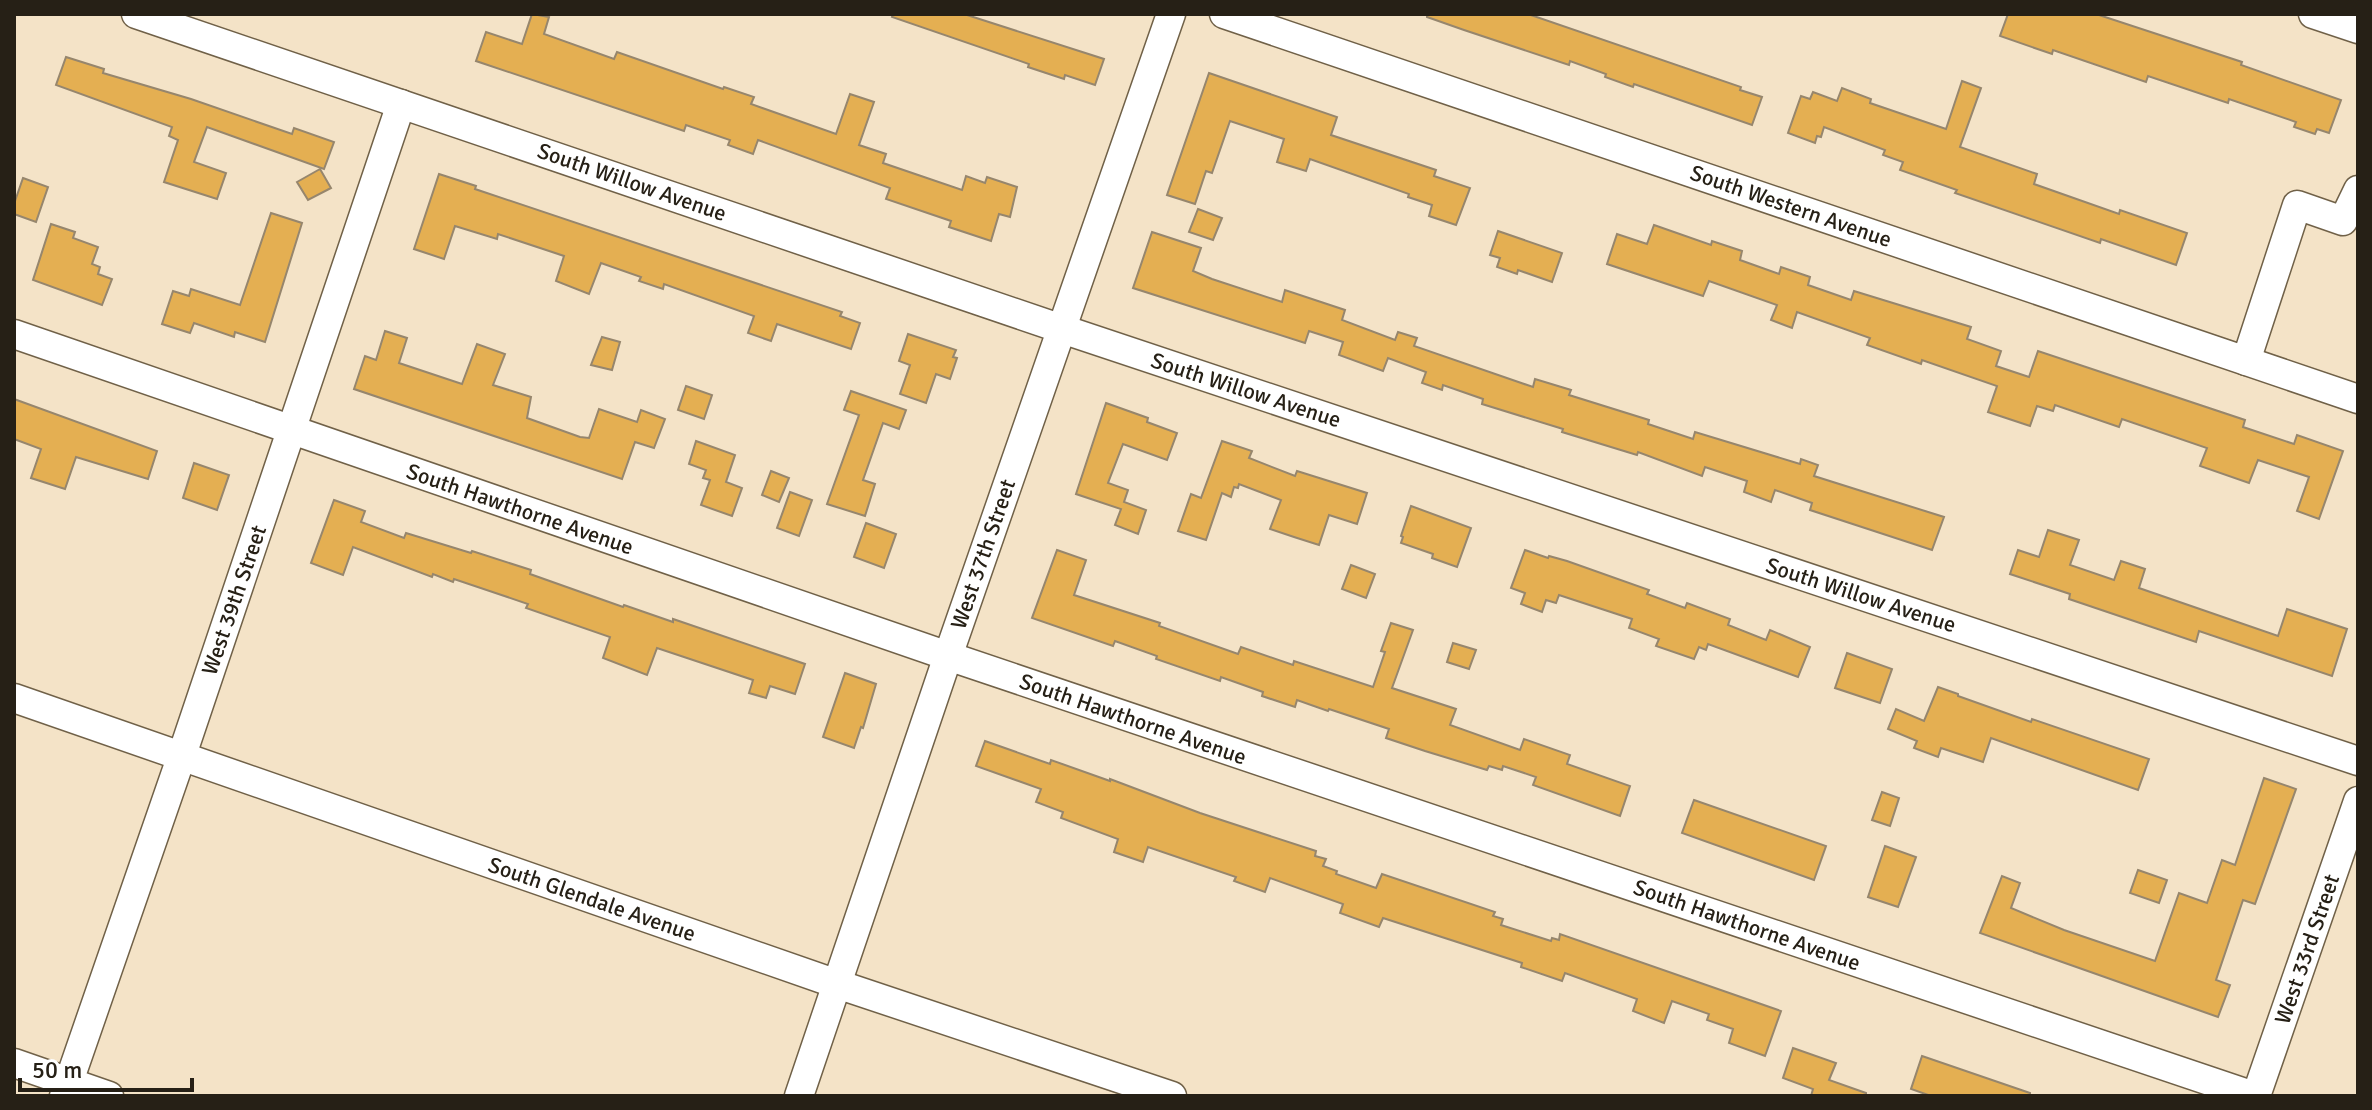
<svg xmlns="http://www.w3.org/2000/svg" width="2372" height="1110" font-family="Signika,sans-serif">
<rect width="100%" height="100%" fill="#f4e3c7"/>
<g fill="#e4af52" stroke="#96866d" stroke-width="2">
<polygon points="532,14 549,17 544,34 614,59 617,52 723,89 724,87 754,97 751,104 836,134 850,94 874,102 859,145 886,154 883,163 962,190 966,176 985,183 987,177 1017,187 1010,217 999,214 991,241 949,227 951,221 886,199 890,188 758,140 753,154 728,145 730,140 686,125 684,131 476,61 486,32 522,44"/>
<polygon points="893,14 964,14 1104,59 1095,85 1065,75 1064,79 1028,67 1029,64 892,17"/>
<polygon points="1427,14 1528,14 1741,87 1740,90 1762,97 1752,125 1634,84 1633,87 1605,77 1606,74 1570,61 1569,65 1464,30 1427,17"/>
<polygon points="2008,14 2096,14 2242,62 2241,65 2341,100 2329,133 2317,129 2315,134 2294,127 2296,122 2229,99 2228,103 2148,76 2146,82 2053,50 2052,54 2000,36"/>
<polygon points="66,57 104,69 103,73 191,99 292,134 294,128 334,142 324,169 207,127 194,162 226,173 217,199 164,182 178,140 169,136 172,127 56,85"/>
<polygon points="1209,73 1337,117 1331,135 1436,170 1434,176 1470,188 1456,225 1429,216 1432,205 1408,197 1409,194 1310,159 1306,171 1277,162 1284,139 1230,121 1212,173 1206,171 1195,204 1167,195"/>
<polygon points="1962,81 1981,88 1960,147 2037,174 2034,184 2119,214 2120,210 2187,233 2176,265 2101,239 2100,243 1955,193 1957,190 1900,170 1903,162 1883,155 1885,150 1824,127 1821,137 1817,136 1815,143 1788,133 1801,96 1810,99 1813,92 1837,101 1842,88 1871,99 1870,103 1946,129"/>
<polygon points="320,169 331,188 308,200 297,182"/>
<polygon points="439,174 476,186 475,189 842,312 840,316 860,323 851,349 777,324 771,341 748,333 754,316 664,284 663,289 639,281 641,277 601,263 589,294 556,281 564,256 498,234 497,239 455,226 444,259 414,249"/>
<polygon points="23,178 48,187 36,222 14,214 14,204"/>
<polygon points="1198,209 1222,218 1213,240 1189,232"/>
<polygon points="271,213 302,223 265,342 235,332 234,337 194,323 190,333 162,324 173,291 189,296 191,289 240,305"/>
<polygon points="51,224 75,232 73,238 98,247 92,264 100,267 98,274 112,279 102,305 33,280"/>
<polygon points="1654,225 1711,245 1712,241 1742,251 1740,260 1779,274 1781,267 1810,277 1808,285 1851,300 1854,291 1971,327 1967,339 2001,351 1996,366 2029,377 2038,351 2245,420 2243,427 2294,444 2297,435 2343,451 2319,519 2297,511 2309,477 2258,460 2249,483 2200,466 2207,448 2122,419 2119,427 2055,405 2053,411 2037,406 2030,426 1988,412 1997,386 1922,360 1921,364 1867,345 1870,338 1797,312 1792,328 1771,320 1777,305 1709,281 1703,296 1607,264 1617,234 1647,244"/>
<polygon points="1498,231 1562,253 1552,282 1518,270 1517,274 1497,267 1500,258 1490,255"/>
<polygon points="1152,232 1201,248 1193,271 1212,279 1282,302 1285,290 1345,310 1342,320 1395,340 1398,332 1417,338 1414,346 1533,387 1535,379 1571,390 1569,395 1649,420 1648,424 1693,439 1695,432 1800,464 1801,459 1818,465 1814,476 1944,517 1932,550 1810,510 1812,503 1775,490 1771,502 1744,492 1747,481 1705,467 1702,476 1638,452 1637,455 1562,432 1563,429 1482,404 1483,399 1443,385 1442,390 1422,383 1426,372 1388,358 1383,371 1339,355 1343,342 1309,331 1305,343 1133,288"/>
<polygon points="385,331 407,338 399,363 462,384 477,344 505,354 493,385 531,397 527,418 580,437 589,438 599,409 637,422 641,410 665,419 654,448 635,442 622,479 354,389 365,356 376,360"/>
<polygon points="908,334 956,350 953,357 957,358 950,379 936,374 926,403 900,394 910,365 899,361"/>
<polygon points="602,337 620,342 612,370 591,365"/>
<polygon points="686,386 712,395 704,419 678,410"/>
<polygon points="851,391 906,410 899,429 883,423 863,480 875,484 865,516 827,504 859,415 844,410"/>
<polygon points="14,399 157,451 148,479 76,457 65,489 31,478 41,449 14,439"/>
<polygon points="1106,403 1148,418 1147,422 1177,433 1167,460 1123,444 1108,483 1128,490 1124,502 1146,510 1138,534 1115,525 1121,509 1076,494"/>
<polygon points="696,441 735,455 726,482 742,488 732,516 701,505 710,480 703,478 706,470 689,464"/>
<polygon points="1222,441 1252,451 1249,458 1295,476 1297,471 1367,493 1357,524 1329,515 1319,545 1294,537 1270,529 1281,500 1239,484 1238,488 1234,487 1231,497 1222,493 1206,540 1178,531 1191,494 1201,498"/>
<polygon points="194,463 229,475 217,510 183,498"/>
<polygon points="771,471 789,478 779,502 762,495"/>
<polygon points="790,492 812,500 799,536 777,528"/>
<polygon points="334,500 365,511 361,522 404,538 406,533 471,553 472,551 531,570 530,574 623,607 624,605 673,622 673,619 805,664 795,694 770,686 766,698 749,693 753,680 657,648 647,675 603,658 610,637 526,608 528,604 454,579 453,582 433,574 432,577 353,547 343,575 311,563"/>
<polygon points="1411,506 1471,528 1457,567 1432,558 1433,554 1401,543 1403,537 1401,536"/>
<polygon points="866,523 896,534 884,568 854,557"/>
<polygon points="2048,530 2079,540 2070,565 2114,580 2121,561 2145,569 2139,588 2278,636 2287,609 2347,629 2332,676 2199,631 2196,642 2069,599 2070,594 2010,574 2018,550 2039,557"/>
<polygon points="1057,550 1086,560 1074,595 1160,623 1159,626 1238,654 1241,647 1293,665 1294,661 1373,687 1385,652 1381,651 1391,623 1413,630 1392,688 1456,709 1450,725 1520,750 1524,739 1570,755 1567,764 1630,786 1620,816 1533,785 1536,777 1503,766 1502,770 1489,766 1487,770 1425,751 1386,738 1389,729 1329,709 1328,711 1297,700 1295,707 1262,696 1263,692 1221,677 1220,681 1156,659 1157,656 1115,641 1113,646 1032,618"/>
<polygon points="1525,550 1548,558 1549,556 1567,561 1649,590 1647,594 1685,608 1687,603 1730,619 1728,625 1766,640 1770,630 1810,647 1798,677 1708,644 1706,650 1699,647 1694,659 1656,646 1659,639 1629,628 1632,619 1559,595 1556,603 1546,600 1542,612 1521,604 1525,593 1511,588"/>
<polygon points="1351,565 1375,574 1366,598 1342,589"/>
<polygon points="1453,643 1476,650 1469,669 1447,662"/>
<polygon points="1847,653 1892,669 1880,703 1835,688"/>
<polygon points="845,673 876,684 863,728 861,727 854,748 823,737"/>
<polygon points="1938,687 1958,694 1958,696 2031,722 2032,719 2149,759 2138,790 1991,738 1983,762 1941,748 1938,757 1914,748 1917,741 1888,729 1896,709 1924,721"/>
<polygon points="985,741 1050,764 1051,760 1110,781 1110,779 1200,813 1316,851 1315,856 1326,859 1323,866 1337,871 1336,874 1376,888 1382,874 1495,912 1493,916 1503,919 1501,925 1551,941 1552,938 1559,940 1560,934 1781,1011 1765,1056 1729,1043 1733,1029 1707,1020 1709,1014 1672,1001 1664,1023 1633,1011 1637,999 1565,973 1562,981 1521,967 1522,963 1383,918 1379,927 1340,913 1343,904 1270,878 1265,892 1234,881 1236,877 1148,847 1143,862 1114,852 1118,839 1061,818 1063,812 1036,802 1041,789 976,766"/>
<polygon points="2264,778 2296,789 2255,904 2243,900 2216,980 2230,985 2218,1017 1980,933 2002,876 2020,883 2011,908 2064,930 2155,961 2179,893 2207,903 2222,860 2235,865"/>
<polygon points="1882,792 1899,798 1890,826 1872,820"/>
<polygon points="1694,800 1826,846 1814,880 1682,833"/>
<polygon points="1885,846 1916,857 1898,907 1868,897"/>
<polygon points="2138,870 2167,880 2159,903 2130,893"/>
<polygon points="1793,1048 1836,1063 1829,1080 1866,1093 1866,1096 1811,1096 1813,1089 1783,1078"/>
<polygon points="1922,1056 2030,1093 2030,1096 1931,1096 1911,1089"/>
</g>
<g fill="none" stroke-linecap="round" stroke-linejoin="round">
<defs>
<g id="minor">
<polyline points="136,14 1062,329 2358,761"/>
<polyline points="1224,14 2358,399"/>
<polyline points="2313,14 2358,29"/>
<polyline points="14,334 948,656 2254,1096"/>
<polyline points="2246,361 2297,205 2343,221 2358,190"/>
<polyline points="14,698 837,984 1172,1096"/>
<polyline points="14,1063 109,1096"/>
<polyline points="64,1096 182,755 401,104"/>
<polyline points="799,1096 948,656 1171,14"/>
<polyline points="2256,1096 2358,801"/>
</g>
</defs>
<use href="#minor" stroke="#706148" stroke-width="31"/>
<use href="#minor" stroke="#fff" stroke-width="28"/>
</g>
<g text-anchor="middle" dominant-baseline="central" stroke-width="8" stroke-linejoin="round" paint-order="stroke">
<g font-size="22" fill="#262016" stroke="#fff">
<text transform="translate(632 182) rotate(19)">South Willow Avenue</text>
<text transform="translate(1791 206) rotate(19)">South Western Avenue</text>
<text transform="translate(1246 390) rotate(18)">South Willow Avenue</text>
<text transform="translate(520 509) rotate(19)">South Hawthorne Avenue</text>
<text transform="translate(983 554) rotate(-71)">West 37th Street</text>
<text transform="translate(1861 595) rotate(18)">South Willow Avenue</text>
<text transform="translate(234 600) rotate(-71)">West 39th Street</text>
<text transform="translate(1133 719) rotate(19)">South Hawthorne Avenue</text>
<text transform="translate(592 899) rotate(19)">South Glendale Avenue</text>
<text transform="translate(1747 925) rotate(19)">South Hawthorne Avenue</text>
<text transform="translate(2307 949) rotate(-71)">West 33rd Street</text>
</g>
</g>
<rect width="2372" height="1110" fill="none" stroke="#262016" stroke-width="32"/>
<path d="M20 1078v12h172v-12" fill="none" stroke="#262016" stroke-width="4"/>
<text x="32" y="1078" font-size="24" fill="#262016" stroke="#ffffff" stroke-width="6" paint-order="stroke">50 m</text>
</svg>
